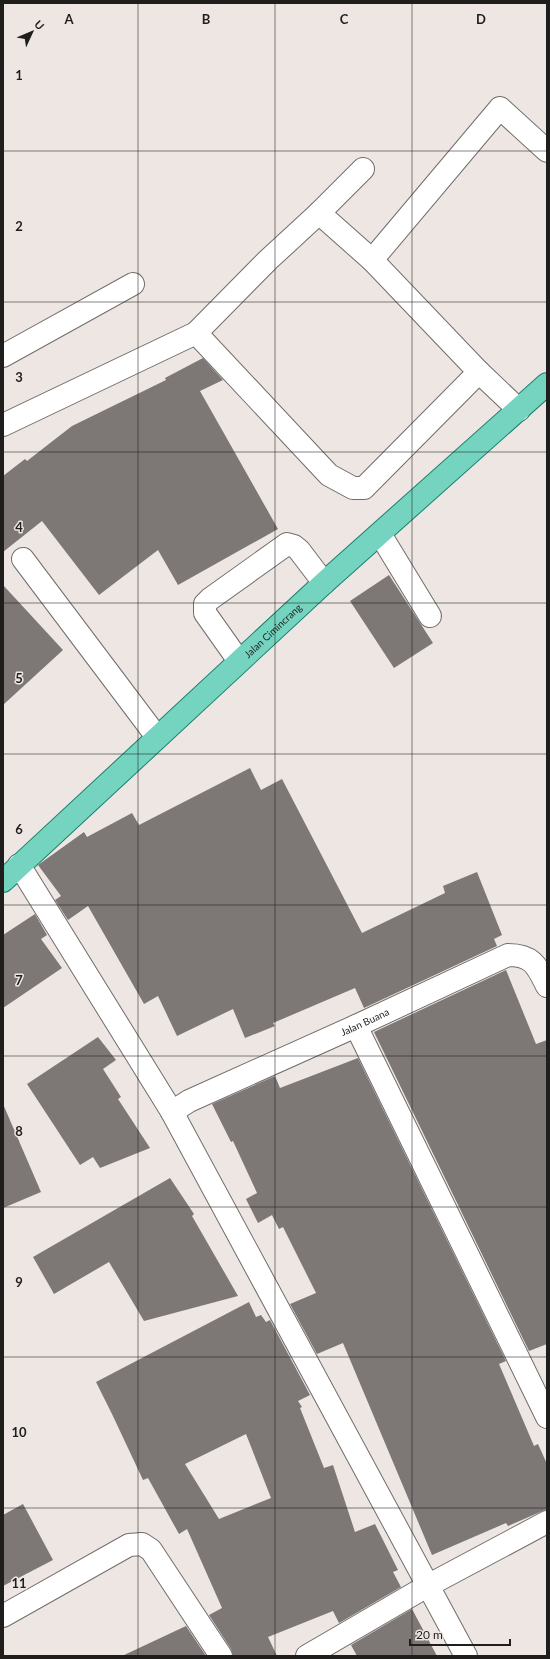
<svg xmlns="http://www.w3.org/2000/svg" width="550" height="1659" font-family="Lato,sans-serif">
<rect width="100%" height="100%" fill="#ede6e3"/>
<g fill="#7d7775" fill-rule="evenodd">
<polygon points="203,358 223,380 200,391 278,529 178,585 158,550 99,595 42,521 3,552 3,476 25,459 27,461 72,426 166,380 165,378"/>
<polygon points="389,575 433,643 394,668 350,601"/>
<polygon points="3,585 63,650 3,705"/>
<polygon points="250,768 261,790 282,779 362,933 445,893 443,886 477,872 502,935 494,939 497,946 364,1008 355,988 273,1023 275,1026 245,1038 233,1009 177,1036 158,996 144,1004 88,906 68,920 55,900 61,896 38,865 84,832 87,837 132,813 139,825"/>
<polygon points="35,914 47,935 41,939 62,968 3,1008 3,935"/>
<polygon points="506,970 536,1044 547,1040 547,1344 529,1351 374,1032"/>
<polygon points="98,1037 116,1060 103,1069 121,1097 118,1099 150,1148 100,1168 93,1157 80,1165 27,1084"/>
<polygon points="358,1058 506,1361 499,1364 534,1446 538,1444 547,1464 547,1509 508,1526 506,1523 432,1555 343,1343 317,1354 290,1304 316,1293 283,1227 279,1229 272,1215 258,1223 246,1199 257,1193 233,1141 231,1142 212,1104 275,1076 280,1088"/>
<polygon points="3,1104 41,1192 3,1208"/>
<polygon points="170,1178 194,1214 192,1216 238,1296 144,1321 109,1262 54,1294 33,1257"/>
<path d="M249,1302L256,1317L261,1315L266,1322L270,1320L310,1395L298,1401L302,1407L300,1408L324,1468L333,1465L355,1532L375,1524L398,1570L393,1572L401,1587L339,1623L333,1611L268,1637L277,1656H233L231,1649L209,1615L222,1608L187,1529L179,1534L148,1478L143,1480L112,1414L96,1382ZM246,1434L271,1498L219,1519L185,1464Z"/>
<polygon points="23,1504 53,1560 3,1586 3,1515"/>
<polygon points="412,1609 437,1656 357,1656 351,1645"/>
<polygon points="186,1626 206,1656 122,1656"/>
</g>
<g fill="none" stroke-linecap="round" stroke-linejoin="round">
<defs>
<g id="minor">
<polyline points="363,169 319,213 268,260 196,333 329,475 353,488 364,488 479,372 372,260 500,108 547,151"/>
<polyline points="319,213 372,260"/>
<polyline points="3,356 133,284"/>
<polyline points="479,372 519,410"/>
<polyline points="3,425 196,333"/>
<polyline points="380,534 430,616"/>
<polyline points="23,559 157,737"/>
<polyline points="239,661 205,613 205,604 210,599 287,544 294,546 299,550 324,583"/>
<polyline points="19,865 172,1112 466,1656"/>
<polyline points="356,1026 547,1417"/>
<path id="s1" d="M172,1112L189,1101L356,1026L508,955C533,955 537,966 547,986"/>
<polyline points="3,1616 129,1545 142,1544 151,1550 221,1656"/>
<polyline points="307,1656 429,1585 547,1522"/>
</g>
<g id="major">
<path id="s2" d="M3,881L324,583L547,384"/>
</g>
</defs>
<use href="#minor" stroke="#726d6a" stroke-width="24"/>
<use href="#major" stroke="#1a816c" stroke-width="24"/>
<use href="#minor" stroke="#fff" stroke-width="22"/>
<use href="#major" stroke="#74d4c0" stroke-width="22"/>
</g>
<path fill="none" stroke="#201e1d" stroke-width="1" stroke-opacity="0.55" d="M138,3V1656M275,3V1656M412,3V1656M3,151H547M3,302H547M3,452H547M3,603H547M3,754H547M3,905H547M3,1056H547M3,1207H547M3,1357H547M3,1508H547"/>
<g text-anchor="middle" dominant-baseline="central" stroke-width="3" stroke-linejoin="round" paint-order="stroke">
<g font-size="10" fill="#201e1d" stroke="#ede6e3">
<text stroke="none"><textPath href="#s2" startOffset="368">Jalan Cimincrang</textPath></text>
<text stroke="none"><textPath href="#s1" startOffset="213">Jalan Buana</textPath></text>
</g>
</g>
<g font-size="13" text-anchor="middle" font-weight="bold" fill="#201e1d" stroke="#ede6e3" stroke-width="3" stroke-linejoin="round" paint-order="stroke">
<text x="69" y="24">A</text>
<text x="206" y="24">B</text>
<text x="344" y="24">C</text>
<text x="481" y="24">D</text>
<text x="19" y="80">1</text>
<text x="19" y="231">2</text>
<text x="19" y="382">3</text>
<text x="19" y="532">4</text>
<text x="19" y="683">5</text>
<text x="19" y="834">6</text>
<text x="19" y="985">7</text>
<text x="19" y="1136">8</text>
<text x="19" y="1287">9</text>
<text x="19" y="1437">10</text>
<text x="19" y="1588">11</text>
</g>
<rect width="550" height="1659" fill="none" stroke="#201e1d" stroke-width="8"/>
<g transform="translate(32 32) rotate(46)" stroke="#ede6e3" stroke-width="3" paint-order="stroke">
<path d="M0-3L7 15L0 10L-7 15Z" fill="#201e1d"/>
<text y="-6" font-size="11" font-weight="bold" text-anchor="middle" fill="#201e1d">U</text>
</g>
<path d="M410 1639v6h100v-6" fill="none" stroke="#201e1d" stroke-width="2"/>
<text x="416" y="1639" font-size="12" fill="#201e1d" stroke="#ede6e3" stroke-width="3" paint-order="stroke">20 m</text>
</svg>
